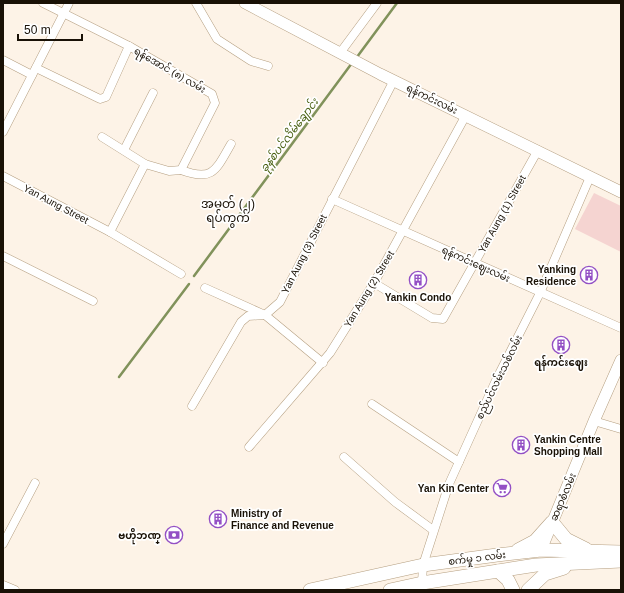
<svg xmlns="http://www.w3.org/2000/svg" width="624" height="593" font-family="Arial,'Noto Sans Myanmar',sans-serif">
<rect width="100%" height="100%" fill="#fdf3e7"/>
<polygon fill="#f5d4d1" points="594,193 621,206 621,252 575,229"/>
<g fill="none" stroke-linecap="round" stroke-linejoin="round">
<g stroke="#81925b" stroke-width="2.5">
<polyline points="357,57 397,3"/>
<polyline points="194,276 352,63"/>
<polyline points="119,377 189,284"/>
</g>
<defs>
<g id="street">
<polyline points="43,3 129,46 212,94 215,103 181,170 169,171 145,164 110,232"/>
<polyline points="196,3 217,39 251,61 268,66"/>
<polyline points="340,53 377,3"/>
<polyline points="3,60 32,75"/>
<polyline points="36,68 100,99 106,97 129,46"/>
<polyline points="3,132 69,3"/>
<polyline points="102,137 145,164"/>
<polyline points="124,150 153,93"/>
<path d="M181,170C213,182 216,170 231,144"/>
<polyline points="3,176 110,232 181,274"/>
<polyline points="332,199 621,328"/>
<polyline points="3,256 93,301"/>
<polyline points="374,283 432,318 443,319 538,150"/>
<polyline points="205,288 265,315 323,363"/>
<polyline points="372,404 459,462"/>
<polyline points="192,406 241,322 248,316 265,315 280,302 394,80"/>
<polyline points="594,421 621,429"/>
<polyline points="249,447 330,353 374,283 466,115"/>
<polyline points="344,457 395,502 433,530"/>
<polyline points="3,544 35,483"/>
<polyline points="422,583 423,565 449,484 497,378 540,293 590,177"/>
<polyline points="3,585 15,590"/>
</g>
<g id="secondary">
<polyline points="245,3 380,74 621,192"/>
<polyline points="541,550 594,421 621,360"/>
</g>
<g id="primary">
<polyline points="518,550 535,541 552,522 566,539 586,549"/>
<polyline points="498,571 508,580 513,590"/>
<polyline points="310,590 423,565 497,555 541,550 621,552"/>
<polyline points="390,590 422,583 536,565 621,561"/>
<polyline points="528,590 545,574 564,568"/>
</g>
</defs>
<use href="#street" stroke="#b59f81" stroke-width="9"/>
<use href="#secondary" stroke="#b59f81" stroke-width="12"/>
<use href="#primary" stroke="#b59f81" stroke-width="14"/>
<use href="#street" stroke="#fff" stroke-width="8"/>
<use href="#secondary" stroke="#fff" stroke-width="11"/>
<use href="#primary" stroke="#fff" stroke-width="13"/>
</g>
<defs>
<symbol id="building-ring" viewBox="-11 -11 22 22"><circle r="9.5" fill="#fff" stroke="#9350c5" stroke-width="1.5"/><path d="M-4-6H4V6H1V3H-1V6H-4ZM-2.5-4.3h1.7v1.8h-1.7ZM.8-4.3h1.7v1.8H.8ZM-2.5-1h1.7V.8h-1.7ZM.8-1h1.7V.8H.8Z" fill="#9350c5"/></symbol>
<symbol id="supermarket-ring" viewBox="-11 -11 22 22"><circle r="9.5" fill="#fff" stroke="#9350c5" stroke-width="1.5"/><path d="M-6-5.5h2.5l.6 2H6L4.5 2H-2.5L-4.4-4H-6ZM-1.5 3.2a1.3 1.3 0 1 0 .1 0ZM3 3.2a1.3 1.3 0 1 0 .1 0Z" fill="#9350c5"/></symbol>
<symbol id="bank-ring" viewBox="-11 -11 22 22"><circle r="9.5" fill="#fff" stroke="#9350c5" stroke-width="1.5"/><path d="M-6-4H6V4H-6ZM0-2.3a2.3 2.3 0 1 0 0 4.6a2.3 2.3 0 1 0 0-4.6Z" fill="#9350c5"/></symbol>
</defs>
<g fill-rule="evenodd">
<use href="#building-ring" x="579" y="265" width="20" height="20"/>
<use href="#building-ring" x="408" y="270" width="20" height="20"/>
<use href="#building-ring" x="551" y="335" width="20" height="20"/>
<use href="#building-ring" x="511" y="435" width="20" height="20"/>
<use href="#supermarket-ring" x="492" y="478" width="20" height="20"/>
<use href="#building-ring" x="208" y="509" width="20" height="20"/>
<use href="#bank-ring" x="164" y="525" width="20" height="20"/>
</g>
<g text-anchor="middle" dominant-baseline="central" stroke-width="3.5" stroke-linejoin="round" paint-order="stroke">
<g font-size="10" fill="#191106" stroke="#fff">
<text transform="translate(170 70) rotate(30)">ရန်အောင် (၈) လမ်း</text>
<text transform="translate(432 99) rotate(26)">ရန်ကင်းလမ်း</text>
<text transform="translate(56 204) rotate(28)">Yan Aung Street</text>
<text transform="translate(502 214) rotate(-61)">Yan Aung (1) Street</text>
<text transform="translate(304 254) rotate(-63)">Yan Aung (3) Street</text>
<text transform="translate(476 264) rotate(24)">ရန်ကင်းဈေးလမ်း</text>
<text transform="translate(369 289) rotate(-59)">Yan Aung (2) Street</text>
<text transform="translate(499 377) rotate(-64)">စည်ပင်လမ်းသစ်လမ်း</text>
<text transform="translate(563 497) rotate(-67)">ဆရာစံလမ်း</text>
<text transform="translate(477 558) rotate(-7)">စက်မှု ၁ လမ်း</text>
</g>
<g font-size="10" font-weight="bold" fill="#191106" stroke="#fff" text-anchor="end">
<text x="576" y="269">Yanking<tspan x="576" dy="12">Residence</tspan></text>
<text x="418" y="297" text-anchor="middle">Yankin Condo</text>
<text x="561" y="362" text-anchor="middle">ရန်ကင်းဈေး</text>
<text x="534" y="439" text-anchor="start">Yankin Centre<tspan x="534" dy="12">Shopping Mall</tspan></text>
<text x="489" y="488">Yan Kin Center</text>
<text x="231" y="513" text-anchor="start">Ministry of<tspan x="231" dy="12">Finance and Revenue</tspan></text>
<text x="161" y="535">ဗဟိုဘဏ္</text>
</g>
<g font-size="11" font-style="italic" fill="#475e0f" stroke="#fff">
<text transform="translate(289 135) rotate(-53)">ခုနစ်ပင်လိမ်ချောင်း</text>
</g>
<g font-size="12" fill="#191106" stroke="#fff">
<text x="228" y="204">အမှတ် (၂)<tspan x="228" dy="14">ရပ်ကွက်</tspan></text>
</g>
</g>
<rect width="624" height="593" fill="none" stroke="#191106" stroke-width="8"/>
<path d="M18 34v6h64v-6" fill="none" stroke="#191106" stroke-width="2"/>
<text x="24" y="34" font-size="12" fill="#191106" stroke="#ffffff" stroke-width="3" paint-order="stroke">50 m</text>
</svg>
